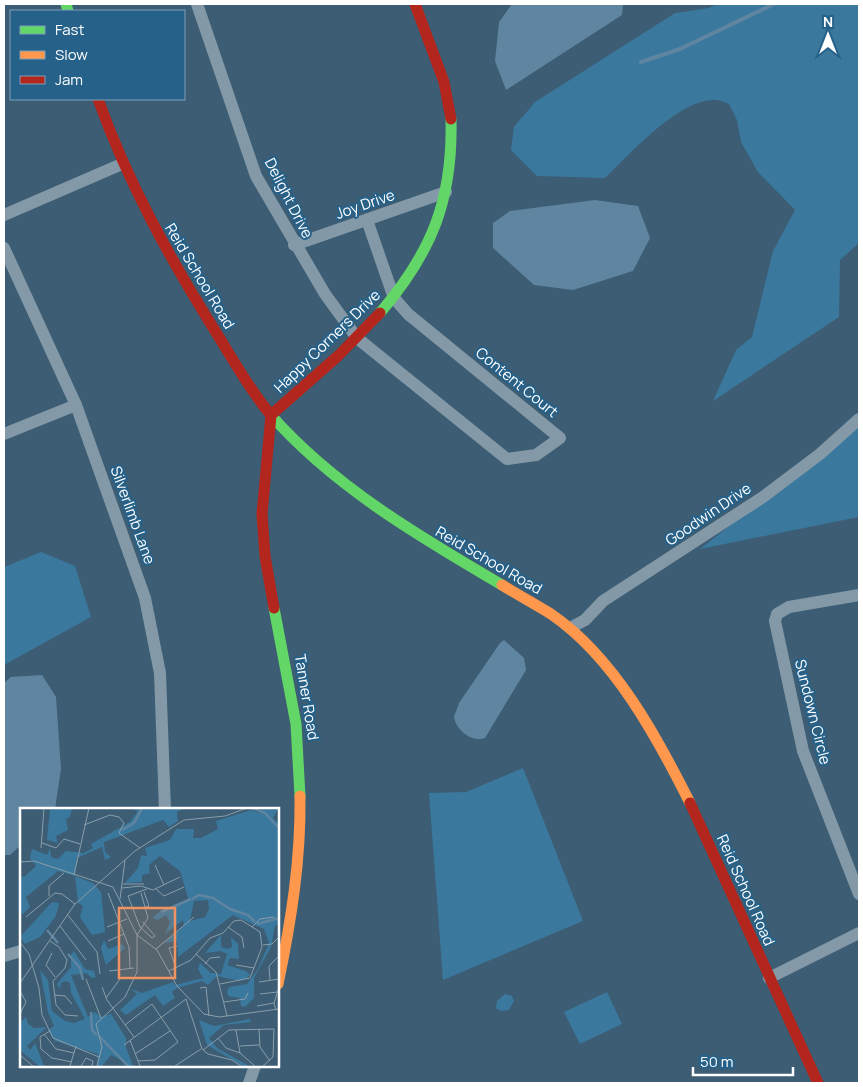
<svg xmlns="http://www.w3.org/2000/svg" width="863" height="1087" font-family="Manrope,sans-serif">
<rect width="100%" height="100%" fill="#3c5d73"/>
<g fill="#3b789e">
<path d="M717,4H859V243L840,260L839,317L713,401L736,350L752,337L773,251L795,210L758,172L741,142L737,120L729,104C725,102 719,100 714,100C679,99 629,155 605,178L537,176L511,150L514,127L535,102L675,13L709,8Z"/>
<polygon points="859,425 859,517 700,549"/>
<polygon points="41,552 75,566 91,617 4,665 4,567"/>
<polygon points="523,768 583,921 443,980 429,793 466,792"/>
<polygon points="607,992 622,1024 580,1044 564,1012"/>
<polygon points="505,994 512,996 514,1001 509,1010 500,1011 496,1008 497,1001"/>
</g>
<g fill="#5f85a0">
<polygon points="512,4 623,4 622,15 506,90 495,61 499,22"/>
<polygon points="595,200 638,206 650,238 633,271 573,290 534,285 493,248 493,223 510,211"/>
<path d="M504,640L524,658L526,670L485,738C472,743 456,730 454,717L459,703L500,643Z"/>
<polygon points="42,675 56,697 61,769 55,809 21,810 21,845 10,855 4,855 4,683 11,677"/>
</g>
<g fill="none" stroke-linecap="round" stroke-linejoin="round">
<polyline stroke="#5f85a0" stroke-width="4" points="641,62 680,49 774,4"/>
<g stroke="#8399a7" stroke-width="12">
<polyline points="197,4 256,176 325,294 357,338 507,459 536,455 560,438 408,314 394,298 367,220"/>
<polyline points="4,215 122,164"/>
<polyline points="294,245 446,192"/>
<polyline points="4,248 76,405 145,598 160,673 165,810"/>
<polyline points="4,434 76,405"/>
<polyline points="859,595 789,607 777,614 775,621 803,751 859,894"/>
<polyline points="570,628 585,620 603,601 763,497 820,454 859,419"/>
<polyline points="4,956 21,951"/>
<polyline points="769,978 859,933"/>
<polyline points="249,1083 255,1066"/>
</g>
<g stroke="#63d668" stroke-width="11">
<polyline points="66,4 68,11"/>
<path d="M380,313C432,252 453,200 451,119"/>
<path d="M270,414C333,486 420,537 502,585"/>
<polyline points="274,608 296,724 300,796"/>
</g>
<g stroke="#ff974d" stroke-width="11">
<path d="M502,585C518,595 535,604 551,614C614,657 657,737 690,803"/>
<path d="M278,984C291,922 301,860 300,796"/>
</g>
<g stroke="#b3261e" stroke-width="11">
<polyline points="415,4 444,82 451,119"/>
<path d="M98,99C128,183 170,259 217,334C234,361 249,389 270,414"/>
<polyline points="274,608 265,556 262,514 271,415 338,356 380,313"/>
<polyline points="690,803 818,1083"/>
</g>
</g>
<g text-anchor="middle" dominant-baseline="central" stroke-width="4" stroke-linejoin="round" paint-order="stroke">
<g font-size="15" fill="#fff" stroke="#266189">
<text transform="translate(289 198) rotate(63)">Delight Drive</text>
<text transform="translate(365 204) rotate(-19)">Joy Drive</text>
<text transform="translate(200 276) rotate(59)">Reid School Road</text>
<text transform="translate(327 341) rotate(-44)">Happy Corners Drive</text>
<text transform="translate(517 382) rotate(39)">Content Court</text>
<text transform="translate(708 514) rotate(-34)">Goodwin Drive</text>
<text transform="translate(133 515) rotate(70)">Silverlimb Lane</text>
<text transform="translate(489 560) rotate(30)">Reid School Road</text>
<text transform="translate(307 697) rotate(81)">Tanner Road</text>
<text transform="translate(813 712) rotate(76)">Sundown Circle</text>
<text transform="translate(746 890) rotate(66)">Reid School Road</text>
</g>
</g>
<g transform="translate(20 808)">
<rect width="259" height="259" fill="#3c5d73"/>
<path d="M30,0H52L50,9L46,11L48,22L36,28L38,35L27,32ZM110,0H164L157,4L158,13L149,19L143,12L84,34L85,44L91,49L85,52L82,39L57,50L55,68L73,75L81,84L85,124L72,127L60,109L63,98L58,95L55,68L38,63L6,89L10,99L3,106L0,105V68L4,69L16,58L10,50L12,41L27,47L30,40L31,49L38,51L46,43L64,45L73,40L71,36L110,14L118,3ZM241,0H259L253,10L259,16V116L255,118L251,139L234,170V190L225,199L221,198L220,190L208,188L207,183L209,179L227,176L238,161L249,135L244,121L213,107L158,149L157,133L144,135L164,118L163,112L145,126L150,114L146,107L138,112L132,110L143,101L169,93L160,63L140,48L129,57L130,65L122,67V74L105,75L118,60L121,47L127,48L125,40L150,32L156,21H174L173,30H181L198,21L196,13L231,2L239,5ZM188,92L189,101L185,109L170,113L174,93ZM32,94L39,95L36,108L20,129L5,136L0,129ZM201,127V139L208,141L212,139L211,129L218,136L219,151L210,150L207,157L226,163L230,167L227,170L220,173L197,168L188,177L182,173L157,180L152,184L155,190L143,198L135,187L106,207L100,202L117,186L111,181L122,185L153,174L155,177L183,170L178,161L180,155L191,165L201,166L207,146L201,143L185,145ZM84,132L88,141L102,136L105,140L86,157L81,140ZM54,143L65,161L74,163L76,169L72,170L66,165L51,167L68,209L75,204L81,209L91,206L106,230V239L113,258H105L103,253L91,247L82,258H77L78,246L35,233L28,222L34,218L28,204L20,162L28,172L32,203L45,213L54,215L65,211L51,185L50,175L46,173L41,175L40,181L37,176L51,159V147ZM6,209L8,216L14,220L27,219L7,238L10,242L15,235L24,258H19L0,242V214ZM230,211L231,214L204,217L189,230L197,240L229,258H223L187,237L179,212L194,218Z" fill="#3b789e" fill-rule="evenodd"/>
<path fill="none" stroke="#5f85a0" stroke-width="2.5" d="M232,0L245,5L259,20M102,22L114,15L122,0M172,91L179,87L193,90L210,101L228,107L235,114M141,104L171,91M237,116L259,110M27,122L38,135M48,146L60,160L63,172M71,204L72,222L77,227M79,228L108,258"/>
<path fill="none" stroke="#8a9eab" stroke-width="1" d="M64,17L90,7L99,9L104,15L99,25L120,40M22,35L36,40L44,31L60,36M21,40L24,0M0,54L14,53L93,79L117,127L137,142L157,178L184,206L199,209L259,201M135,57L144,77M54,67L69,0M103,76H124M102,80L121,78L133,82L160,69M136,81L144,88L164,79M124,84L129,98L126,99M88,85L109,139L110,160M29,88V78L44,65M100,91L105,52M47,106L77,144L80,166M6,109L35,85L42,86L55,96M123,114L135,128L132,130L120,119L108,88L127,81M40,118L66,152M87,119L107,111M208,119L222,129L224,140M232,119L240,111L254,109M30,133L39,139L47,152L45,160L33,173L36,197L45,207L58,208M88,133L104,126M0,134L9,146L19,180L22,207L33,230L79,249M243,137L252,136L259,129M136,141L174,109M32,145L26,157L35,169M176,146L196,164L207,208M185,156L190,150L200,149M216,157L234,160M156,160L149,140L157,138M89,163L114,160M149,163L171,152L190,130L203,125L214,113L221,112L240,124L242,139L230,170L200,176M66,171L81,210M250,172L249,158L259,148M239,174L259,171M0,175L55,96L115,43L164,12L205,8L227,0M82,179L87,192L114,229M180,180L186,179L189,208M0,183L6,194L0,206M240,186L257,184M34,187L45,188L52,196M86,190L100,171M166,191L182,241L188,246L212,252L221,258M204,194L225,191L228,185M237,198L254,195M256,202L254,195L259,179M105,217L132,196L158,234L135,252L118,253M239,221L240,239L250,253M216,222L220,245M30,223L20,229L21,241L32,250L52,254M24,226L36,241L54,245M198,230L206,240L220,245L235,258M110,232L120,258M104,237L166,191M220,238L239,237M183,242L209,222L254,221L253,249L243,258M115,246L150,223M0,247L13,258M50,258L56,238M61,258L66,250L73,253L72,258M77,258L82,239L76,216L105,189L117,164V127L128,110L121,85M155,258L181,241"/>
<path fill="#f09361" fill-opacity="0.15" stroke="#f09361" stroke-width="2.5" d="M99,100H155V170H99Z"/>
<rect width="259" height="259" fill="none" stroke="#fff" stroke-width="2.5"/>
</g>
<rect width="863" height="1087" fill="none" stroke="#ffffff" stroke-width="10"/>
<rect x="10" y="10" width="175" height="90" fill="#266189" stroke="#7da0b8"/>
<rect x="20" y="26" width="25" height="8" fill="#63d668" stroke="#7da0b8"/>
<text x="55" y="35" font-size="15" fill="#ffffff">Fast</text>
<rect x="20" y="51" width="25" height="8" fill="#ff974d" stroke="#7da0b8"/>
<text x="55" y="60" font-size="15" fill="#ffffff">Slow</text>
<rect x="20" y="76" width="25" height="8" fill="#b3261e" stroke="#7da0b8"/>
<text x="55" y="85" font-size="15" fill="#ffffff">Jam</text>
<g transform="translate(828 35)" stroke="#266189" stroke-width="4" paint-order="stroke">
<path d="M0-4L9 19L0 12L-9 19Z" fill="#ffffff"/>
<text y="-8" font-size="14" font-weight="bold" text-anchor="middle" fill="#ffffff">N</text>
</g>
<path d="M693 1067v8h100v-8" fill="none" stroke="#ffffff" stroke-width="2.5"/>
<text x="700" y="1067" font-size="15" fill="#ffffff" stroke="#266189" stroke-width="4" paint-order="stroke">50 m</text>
</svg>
